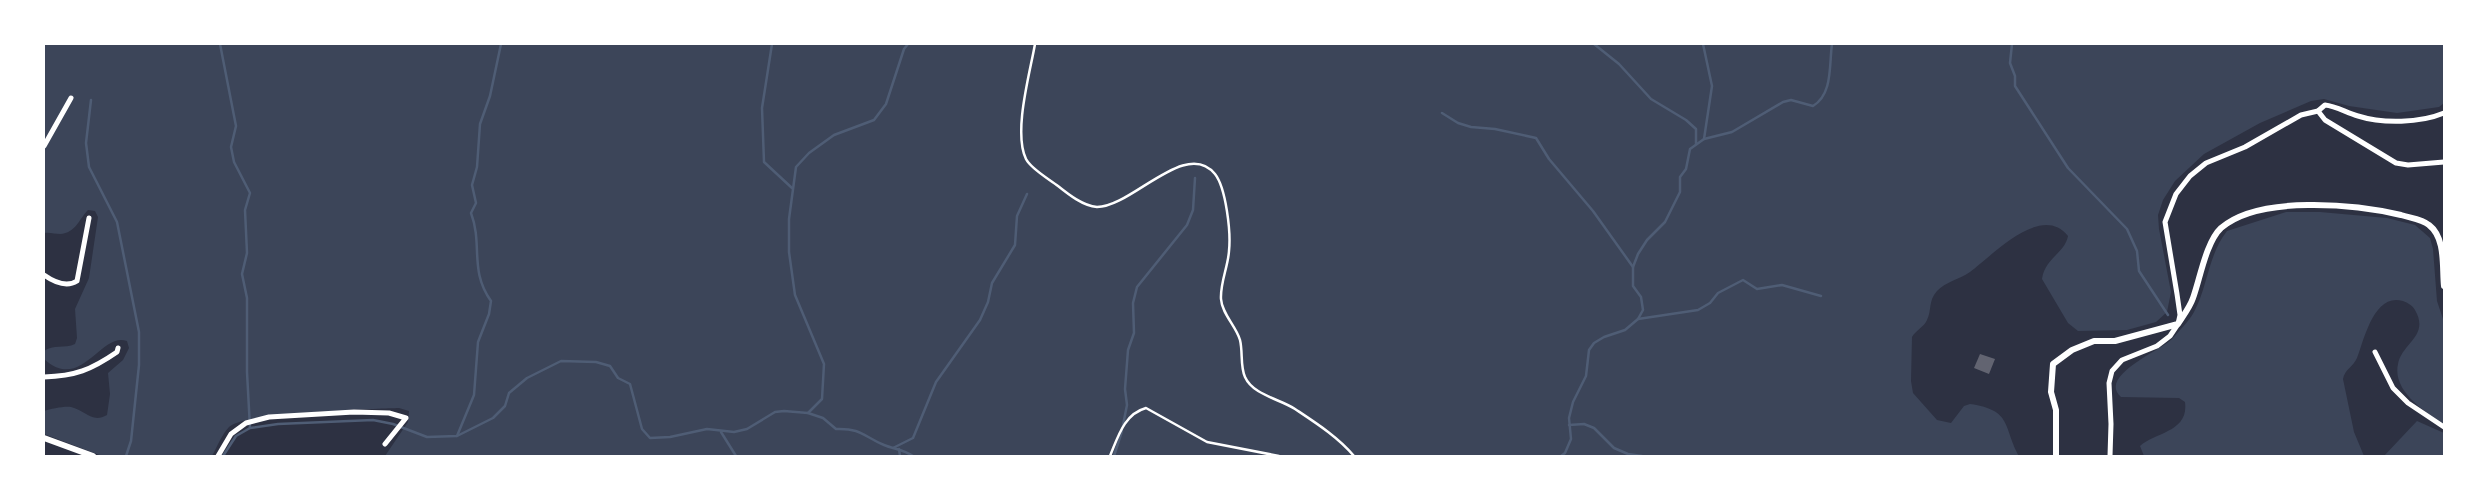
<svg xmlns="http://www.w3.org/2000/svg" width="2488" height="500" font-family="'Titillium Web',sans-serif">
<rect width="100%" height="100%" fill="#2d3142"/>
<g fill="#3c4559">
<path d="M44,44H2444V103L2439,107L2397,113L2349,106L2324,99L2311,101L2260,123L2204,154L2175,181L2163,200L2158,215L2159,229L2171,292L2167,312L2156,322L2127,330L2078,331L2068,323L2042,279C2045,258 2065,253 2068,236C2041,202 1992,256 1970,272C1960,279 1945,282 1937,291C1928,301 1932,310 1927,320C1924,327 1916,330 1912,337L1911,381L1913,393L1937,420L1951,423L1964,406L1970,404C2013,410 2003,428 2019,456H385L408,422L409,411L399,408C373,409 244,412 229,427C222,434 217,447 212,456H102L44,434V411C51,409 64,406 71,407C85,410 92,424 107,415L110,394L108,373L123,360L129,348L127,341C101,331 81,393 44,359V351C53,344 65,349 75,344L77,338L75,309L89,278L98,217L95,211L88,210C79,219 76,233 60,234C55,234 50,232 44,233Z"/>
<path d="M2286,212H2320L2387,218L2415,225L2430,238L2433,249L2437,301L2444,322V424C2425,412 2392,391 2398,364C2402,343 2430,336 2415,310C2412,305 2408,303 2403,301C2374,292 2364,340 2357,358C2353,367 2345,369 2343,379L2354,432L2364,456H2144L2140,446C2156,432 2189,432 2185,402L2179,398L2121,397C2097,376 2162,350 2172,339C2179,331 2189,321 2194,312C2208,286 2208,255 2227,231Z"/>
<polygon points="2417,421 2444,433 2444,456 2384,456"/>
</g>
<g fill="none" stroke-linecap="round" stroke-linejoin="round">
<g stroke="#4f5d75" stroke-width="2.5">
<polyline points="220,44 236,126 231,147 234,162 250,193 245,210 247,253 242,274 247,298 247,372 250,428"/>
<polyline points="772,44 762,108 764,162 792,188"/>
<polyline points="1594,44 1619,64 1651,99 1686,120 1696,129 1696,144"/>
<polyline points="2012,44 2010,63 2015,76 2015,86 2068,168 2127,229 2137,251 2139,271 2168,315"/>
<polyline points="91,100 86,143 89,167 117,222 139,332 139,365 131,441 126,456"/>
<polyline points="1442,113 1458,123 1471,127 1495,129 1536,138 1549,159 1593,211 1633,267"/>
<path d="M1704,139L1732,132L1783,102L1791,100L1813,106C1833,94 1829,65 1832,44"/>
<polyline points="1638,319 1698,310 1710,303 1718,293 1743,280 1757,289 1782,285 1821,296"/>
<polyline points="808,413 822,399 824,364 795,295 789,252 789,219 796,167 809,153 834,135 874,120 886,104 904,49 908,44"/>
<polyline points="1123,425 1127,405 1125,389 1128,350 1134,333 1133,303 1137,287 1187,225 1193,210 1195,178"/>
<polyline points="1569,425 1584,424 1594,428 1614,448 1628,454 1642,456"/>
<polyline points="721,432 736,456"/>
<path d="M457,436L474,395L478,342L489,314L491,301C469,270 483,245 471,213L476,203L472,185L477,167L480,124L490,96L501,44"/>
<polyline points="893,448 913,438 936,382 980,320 988,302 992,283 1015,245 1017,216 1027,194"/>
<polyline points="899,449 900,456"/>
<path d="M223,456L236,436L250,428L278,424L373,420L393,424L427,437L457,436L493,418L505,406L509,393L527,378L561,361L596,362L610,366L618,378L630,384L642,429L650,438L670,437L707,429L734,432L747,429L775,412L784,411L808,413L823,418L836,429C862,428 864,437 884,445C894,449 904,450 913,456"/>
<polyline points="1114,456 1122,431"/>
<polyline points="1561,456 1565,453 1571,439 1569,418 1573,402 1586,376 1589,350 1594,343 1604,337 1625,330 1638,319 1643,310 1641,297 1633,286 1633,267 1638,254 1647,240 1665,222 1680,192 1680,177 1686,169 1690,149 1704,139 1712,86 1703,44"/>
</g>
</g>
<polygon fill="#626471" points="1980,354 1995,359 1989,374 1974,368"/>
<g fill="none" stroke-linecap="round" stroke-linejoin="round">
<g stroke="#fff" stroke-width="2.5">
<path d="M1035,44C1030,73 1013,132 1026,159C1031,169 1049,179 1058,186C1068,194 1083,206 1097,207C1132,207 1186,138 1215,174C1226,188 1231,232 1229,251C1228,267 1220,283 1221,299C1222,314 1236,326 1240,340C1243,352 1240,366 1245,377C1253,395 1280,399 1295,409C1316,423 1338,437 1354,456"/>
<path d="M1110,456C1118,437 1124,414 1146,408L1207,442L1279,456"/>
</g>
<g stroke="#fff" stroke-width="5">
<polyline points="2318,111 2325,120 2396,163 2408,165 2444,162"/>
<polyline points="44,146 71,98"/>
<path d="M44,275C54,282 66,288 77,281L89,218"/>
<polyline points="2375,352 2393,388 2408,403 2444,427"/>
<path d="M44,377C75,376 91,370 117,352L118,348"/>
<polyline points="218,456 231,434 246,423 269,417 354,412 389,413 406,418 385,444"/>
<path d="M2110,456L2111,424L2109,383L2112,371L2122,360L2157,346L2170,336L2178,324L2180,315L2177,294L2165,222L2176,194L2190,176L2206,163L2245,147L2301,115L2318,111L2325,105C2336,106 2347,113 2358,116C2383,124 2420,123 2444,113"/>
</g>
<g stroke="#fff" stroke-width="6">
<polyline points="44,438 93,456"/>
<path d="M2056,456V410L2051,392L2053,364L2072,350L2094,341H2115L2178,324C2183,316 2190,307 2193,298C2200,279 2206,242 2221,228C2259,195 2355,204 2401,215C2410,218 2422,219 2429,225C2446,238 2442,267 2444,286"/>
</g>
</g>
<rect width="2488" height="500" fill="none" stroke="#ffffff" stroke-width="90"/>
</svg>
